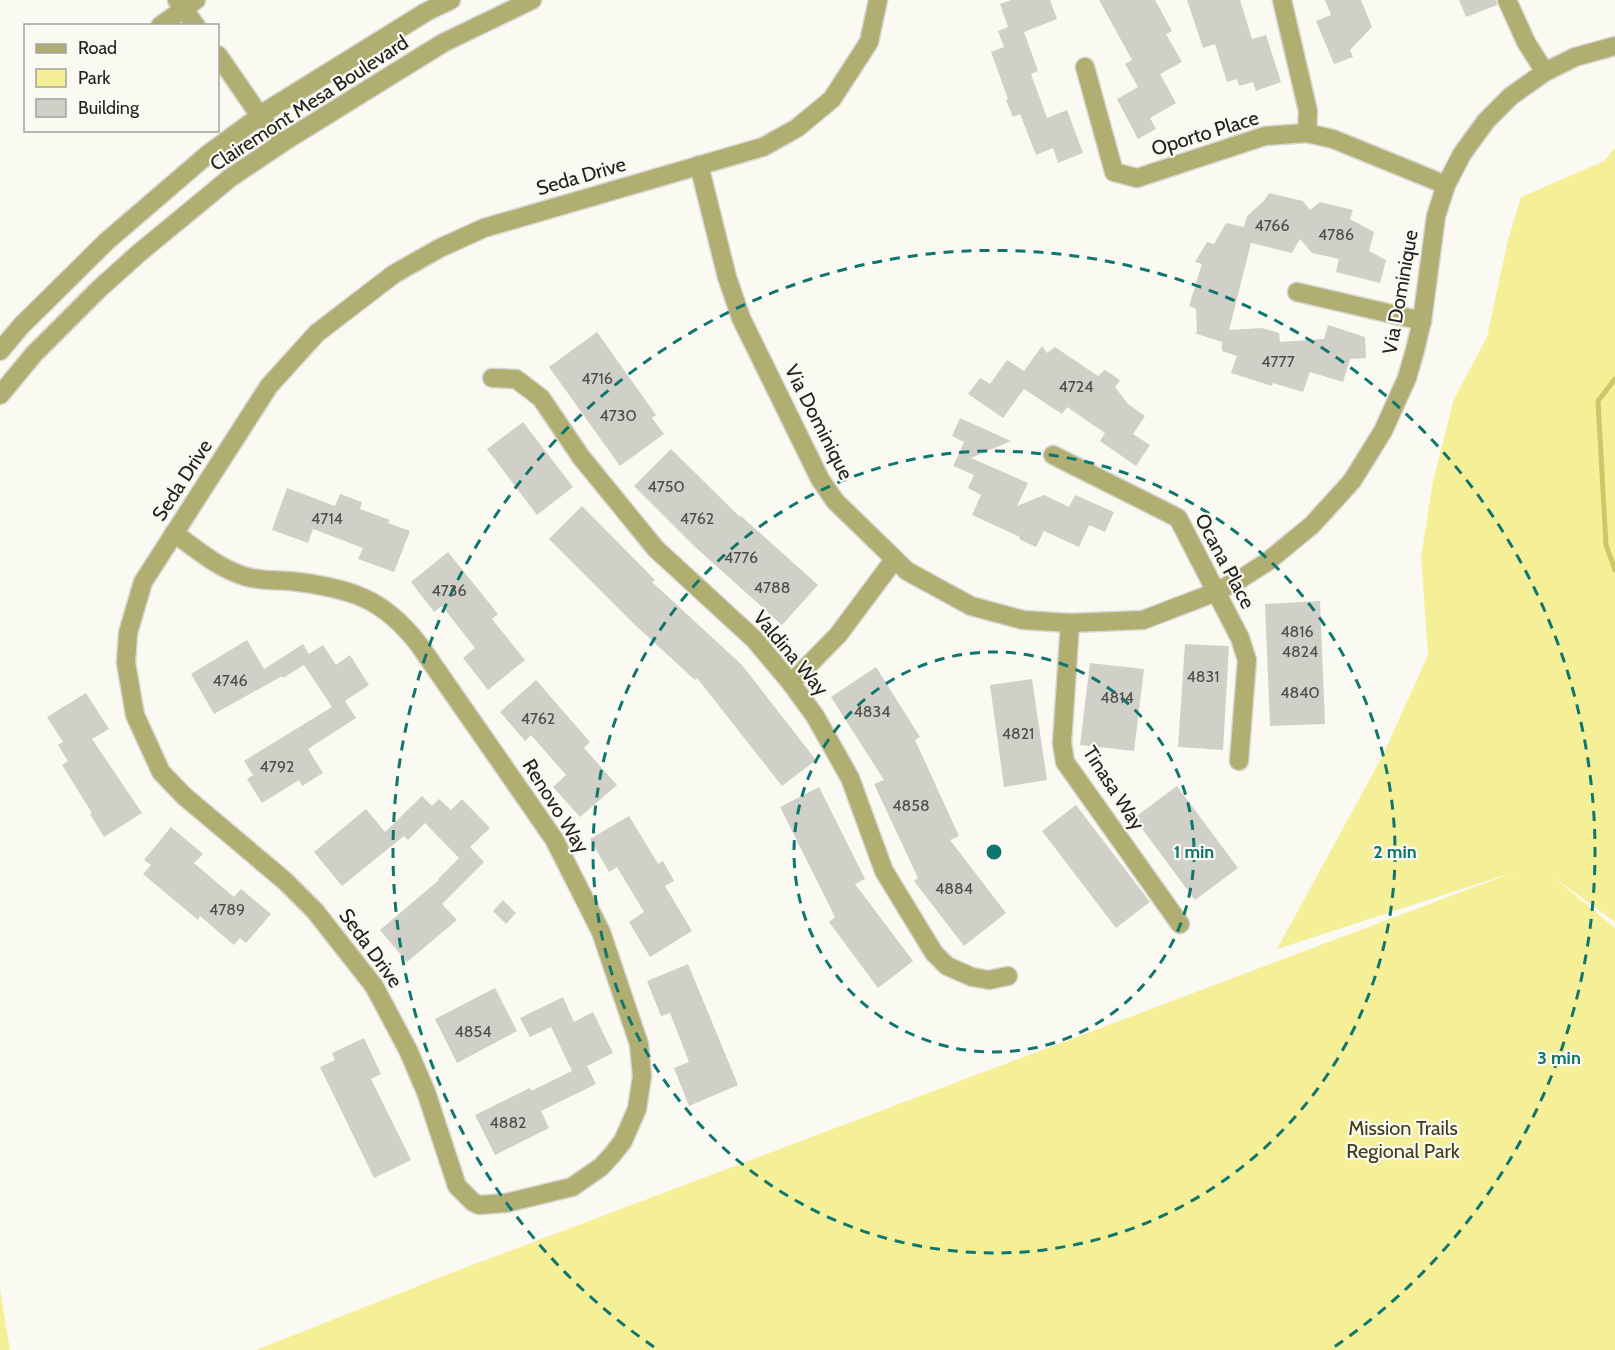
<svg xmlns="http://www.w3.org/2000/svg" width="1615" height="1350" font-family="Cabin,sans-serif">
<rect width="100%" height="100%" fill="#fafaf3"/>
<g fill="#f5f097">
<polygon points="1615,148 1615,922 1552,876 1615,928 1615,1350 256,1350 456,1271 1517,871 1277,949 1382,757 1428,655 1421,557 1433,481 1454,399 1487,337 1508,240 1521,197 1604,161"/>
<polygon points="0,1289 10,1350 0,1350"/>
</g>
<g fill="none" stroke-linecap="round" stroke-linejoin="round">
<polyline stroke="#cec768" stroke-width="5" points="1615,379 1598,401 1606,545 1615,570"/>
</g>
<g fill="#d0d0c9">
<polygon points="1011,0 1050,0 1057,19 1024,32 1038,71 1031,74 1047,118 1067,110 1083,153 1058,163 1053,148 1036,155 1020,114 1013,117 1006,100 1008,99 991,52 1004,47 998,31 1008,27 1000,4"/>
<polygon points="1099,0 1155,0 1172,31 1166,34 1182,62 1160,74 1176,103 1150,118 1156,129 1138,139 1117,99 1138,87 1125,64 1132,60"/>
<polygon points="1187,0 1240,0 1252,39 1266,35 1281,82 1256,91 1253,82 1239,86 1237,79 1227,82 1215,44 1203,48"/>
<polygon points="1325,0 1361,0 1372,27 1350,50 1353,57 1334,64 1316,21 1331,15"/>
<polygon points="1459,0 1496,0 1497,5 1466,17"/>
<polygon points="1269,193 1303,201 1310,210 1320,202 1353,210 1350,219 1374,232 1369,251 1386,260 1380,283 1336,272 1339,259 1312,253 1300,239 1292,253 1251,243 1229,330 1262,328 1279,333 1280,342 1324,339 1328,325 1365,337 1366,358 1350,359 1343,382 1310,372 1303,392 1273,383 1272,386 1231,373 1237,356 1222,351 1222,342 1194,333 1197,332 1196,309 1189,306 1202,264 1195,262 1207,242 1214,244 1226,223 1244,227 1247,216 1264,201"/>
<polygon points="597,332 656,415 652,418 664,434 620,466 549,367"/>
<polygon points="1042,346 1047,353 1055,347 1098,376 1105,370 1120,380 1115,387 1128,404 1145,416 1133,434 1150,445 1136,466 1100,441 1105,433 1067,407 1062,414 1024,389 1003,418 968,394 980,378 990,384 1007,360 1024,371"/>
<polygon points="960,418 1011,441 971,458 1028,483 1017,506 1044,495 1069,507 1075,495 1114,512 1105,532 1089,525 1079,547 1044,531 1036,547 1019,539 1020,537 972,515 981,495 968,488 974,475 953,466 964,442 952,436"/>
<polygon points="523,422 573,487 537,515 487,449"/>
<polygon points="671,449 740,517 741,516 818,585 782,625 694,546 634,486"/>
<polygon points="287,488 335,506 340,494 362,502 360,509 390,520 388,523 410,531 394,572 358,559 363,548 313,529 308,543 272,530"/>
<polygon points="582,506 655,580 652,582 742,665 816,760 782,786 697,678 695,680 634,624 549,539"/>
<polygon points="448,552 498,614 492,619 525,660 488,690 463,658 475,648 442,606 434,612 411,582"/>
<polygon points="1320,601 1325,724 1270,726 1265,604"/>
<polygon points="247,640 264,669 303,644 309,654 323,645 336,665 350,655 369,685 345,701 356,718 308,749 323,773 302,786 299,780 262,803 247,779 253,775 244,761 332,707 304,665 283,678 282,676 214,714 191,674"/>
<polygon points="1185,644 1229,646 1223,750 1178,747"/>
<polygon points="1090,663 1144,669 1134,751 1080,745"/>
<polygon points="876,667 920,737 915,740 959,836 950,840 1006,913 964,946 914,881 918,878 874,784 884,780 831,697"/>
<polygon points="1032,679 1047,780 1004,787 990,685"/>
<polygon points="536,680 590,742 584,748 617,785 580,817 553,787 566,775 531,735 525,741 500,712"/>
<polygon points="86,693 109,729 92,739 142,813 104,837 90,814 92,813 62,765 68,761 58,745 63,742 47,717"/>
<polygon points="1177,786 1238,868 1195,900 1134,818"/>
<polygon points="819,787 865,879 855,884 913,961 878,988 829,922 835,917 780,807"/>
<polygon points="422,796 432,806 439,799 451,810 462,799 490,828 470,847 484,862 442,904 457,920 407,962 380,930 439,880 438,879 459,858 425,823 408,840 404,836 342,886 314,852 366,809 385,832"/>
<polygon points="1076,805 1150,902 1116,928 1042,831"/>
<polygon points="629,816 658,864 663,861 674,881 665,886 692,931 650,957 629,922 644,912 617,867 609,872 590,839"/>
<polygon points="171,827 203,854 194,863 234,897 241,889 271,914 246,943 240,938 234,945 200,916 198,920 143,874 151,865 144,860"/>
<polygon points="503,900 516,913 506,924 493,911"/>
<polygon points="688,964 738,1085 689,1106 674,1068 689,1062 670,1013 661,1016 647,981"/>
<polygon points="495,988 517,1031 457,1063 435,1019"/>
<polygon points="563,997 574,1022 593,1012 613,1053 587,1066 596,1084 541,1111 549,1128 495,1155 475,1115 530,1088 531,1091 572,1071 551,1027 530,1037 520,1018"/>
<polygon points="364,1038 381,1074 371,1079 411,1160 374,1178 320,1067 335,1060 332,1053"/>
</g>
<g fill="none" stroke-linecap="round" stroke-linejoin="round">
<defs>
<g id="minor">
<polyline points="177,0 196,26"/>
<polyline points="1282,0 1308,111 1307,133"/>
<polyline points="1507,0 1526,42 1545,72"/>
<polyline points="160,26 196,0"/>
<polyline points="218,55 260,116 282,143"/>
<polyline points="1085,67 1114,172 1137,178 1265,136 1307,133 1333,139 1446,185"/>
<polyline points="699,165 727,277 741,318 820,479 835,501 907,571 971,606 1023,620 1070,623 1143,620 1216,592 1242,578 1267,562 1312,525 1352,481 1383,431 1407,378 1415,350 1422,321 1436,216 1446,185 1462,154 1486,121 1511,96 1545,72 1575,57 1615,46"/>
<polyline points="1297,292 1422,321"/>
<polyline points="0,351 21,326 107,241 207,155 268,110 426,12 451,0"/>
<polyline points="492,378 516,379 541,398 581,457 656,549 754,639 791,683 815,716 850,778 884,871 934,953 947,966 972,977 989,980 1008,976"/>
<polyline points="0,395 34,354 99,289 139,253 230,178 288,139 443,43 532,0"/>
<polyline points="1053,455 1178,518 1240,638 1247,660 1239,761"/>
<path d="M174,533C196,549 218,568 244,576C258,581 276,580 290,581C349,588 383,597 420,646L554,839L601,932L639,1044L642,1076L637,1109L623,1141L612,1155L601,1167L572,1187L506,1203L479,1205L473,1202L457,1186L426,1092L408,1050L374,986L315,911L285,881L184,796L161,772L135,715L126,663L128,633L143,582L269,386L317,333L394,274L440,248L484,228L763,147L797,128L832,99L869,42L878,0"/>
<polyline points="1070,623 1062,743 1065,762 1180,924"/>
<polyline points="791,683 838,635 894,560"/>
</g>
</defs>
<use href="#minor" stroke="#d7d7d1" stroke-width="21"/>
<use href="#minor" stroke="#b1ae72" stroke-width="18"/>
</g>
<g fill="none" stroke="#0f766e" stroke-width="3" stroke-dasharray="10 8">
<circle cx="994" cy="852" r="200"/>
<circle cx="994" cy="852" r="401"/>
<path d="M654 1347A601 601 0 1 1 1334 1347"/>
</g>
<g text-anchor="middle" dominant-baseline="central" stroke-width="4.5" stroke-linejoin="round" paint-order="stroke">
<g font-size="16" fill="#4d4d49">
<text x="1272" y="225">4766</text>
<text x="1336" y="234">4786</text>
<text x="1278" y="361">4777</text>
<text x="597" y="378">4716</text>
<text x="1076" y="386">4724</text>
<text x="618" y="415">4730</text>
<text x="666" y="486">4750</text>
<text x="327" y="518">4714</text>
<text x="697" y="518">4762</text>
<text x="741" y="557">4776</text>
<text x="772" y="587">4788</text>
<text x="449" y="590">4736</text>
<text x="1297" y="631">4816</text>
<text x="1300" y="651">4824</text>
<text x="1203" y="676">4831</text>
<text x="230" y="680">4746</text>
<text x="1300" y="692">4840</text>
<text x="1117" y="697">4814</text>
<text x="872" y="711">4834</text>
<text x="538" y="718">4762</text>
<text x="1018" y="733">4821</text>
<text x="277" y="766">4792</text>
<text x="911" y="805">4858</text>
<text x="954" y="888">4884</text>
<text x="227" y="909">4789</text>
<text x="473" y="1031">4854</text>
<text x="508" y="1122">4882</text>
</g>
<g font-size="20" fill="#21211e" stroke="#fafaf3">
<text transform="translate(309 103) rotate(-33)">Clairemont Mesa Boulevard</text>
<text transform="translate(1205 133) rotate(-17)">Oporto Place</text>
<text transform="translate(581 176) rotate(-16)">Seda Drive</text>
<text transform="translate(1400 292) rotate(-80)">Via Dominique</text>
<text transform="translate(819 422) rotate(63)">Via Dominique</text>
<text transform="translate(182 480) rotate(-57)">Seda Drive</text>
<text transform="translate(1225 561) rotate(62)">Ocana Place</text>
<text transform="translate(791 653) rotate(50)">Valdina Way</text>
<text transform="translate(1114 788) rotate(57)">Tinasa Way</text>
<text transform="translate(556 806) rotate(58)">Renovo Way</text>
<text transform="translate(371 948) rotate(54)">Seda Drive</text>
</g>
<g font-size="20" fill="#3f3c13" stroke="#fafaf3">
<text x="1403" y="1128">Mission Trails<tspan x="1403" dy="23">Regional Park</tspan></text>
</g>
</g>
<circle cx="994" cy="852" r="9" fill="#0f766e" stroke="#fafaf3" stroke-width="3"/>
<g font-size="18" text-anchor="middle" font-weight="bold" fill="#0f766e" stroke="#fafaf3" stroke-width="4.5" stroke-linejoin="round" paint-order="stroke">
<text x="1194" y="858">1 min</text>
<text x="1395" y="858">2 min</text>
<text x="1559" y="1064">3 min</text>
</g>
<rect x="24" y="24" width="195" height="108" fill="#fafaf3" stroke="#a3a39e" stroke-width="1.5"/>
<rect x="36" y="44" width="30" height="9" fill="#b1ae72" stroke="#a3a39e" stroke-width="1.5"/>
<text x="78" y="54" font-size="18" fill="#21211e">Road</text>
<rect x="36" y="69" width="30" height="18" fill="#f5f097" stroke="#a3a39e" stroke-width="1.5"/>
<text x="78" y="84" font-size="18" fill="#21211e">Park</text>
<rect x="36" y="99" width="30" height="18" fill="#d0d0c9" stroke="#a3a39e" stroke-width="1.5"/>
<text x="78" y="114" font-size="18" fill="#21211e">Building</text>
</svg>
